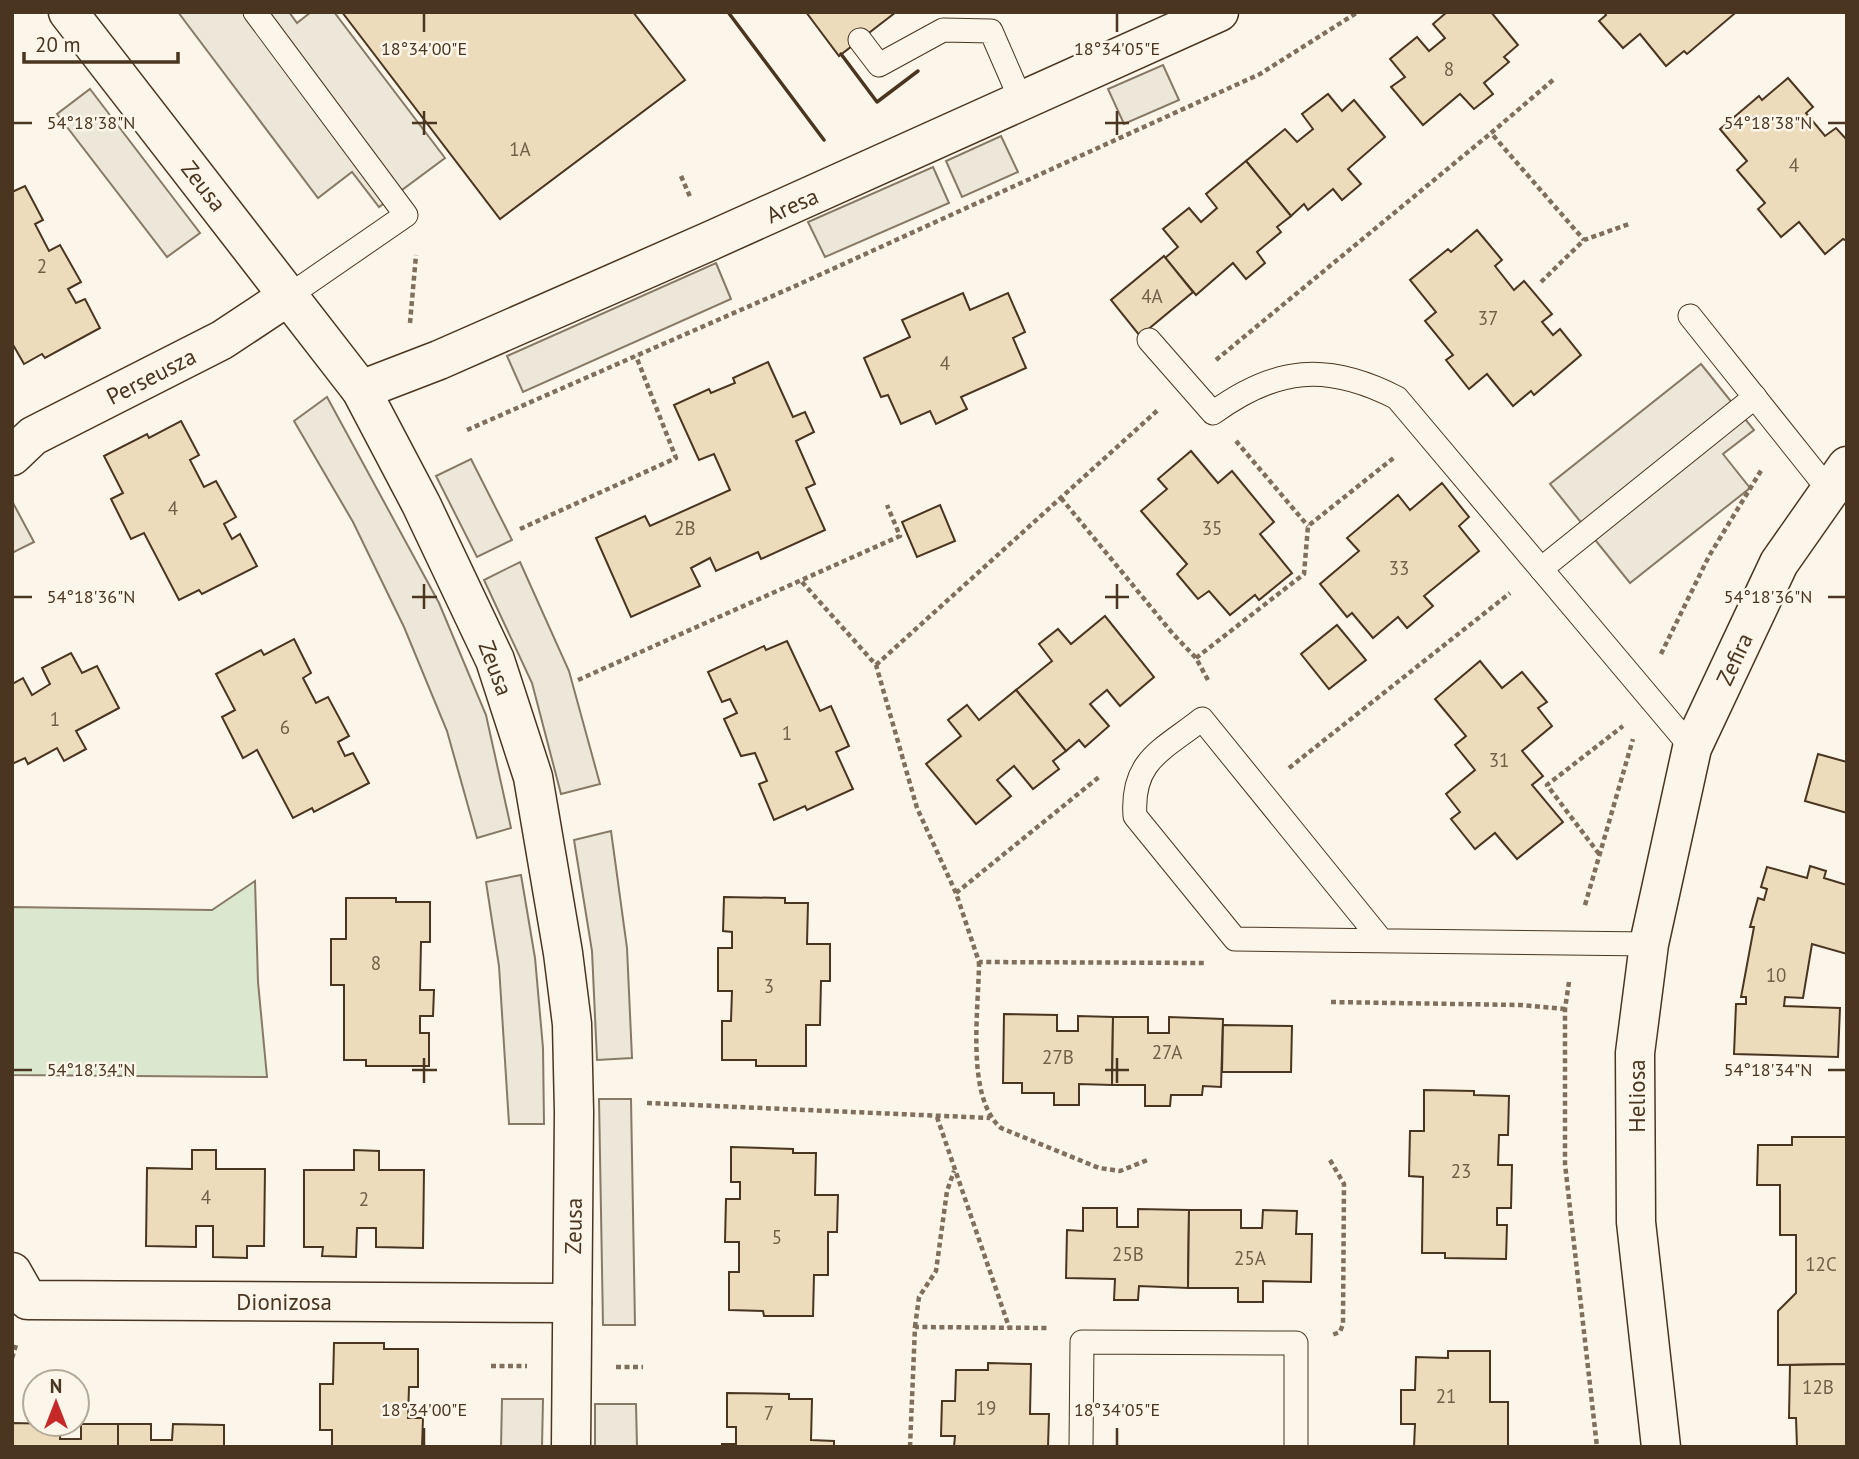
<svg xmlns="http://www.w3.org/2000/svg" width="1859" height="1459" font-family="'PT Sans',sans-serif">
<rect width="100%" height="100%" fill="#fbf6e9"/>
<polygon fill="#dce7d0" stroke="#887966" stroke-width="2" points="255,881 258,982 267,1077 12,1075 12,907 212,910"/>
<g fill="#ede7d9" stroke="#887966" stroke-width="2">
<polygon points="178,12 289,12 297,23 311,12 334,12 445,158 379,207 352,172 318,198"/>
<polygon points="1163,65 1179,100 1124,124 1108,89"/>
<polygon points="90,89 200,233 167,257 57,114"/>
<polygon points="1001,136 1018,172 962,197 946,161"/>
<polygon points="933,167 949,203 825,257 808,222"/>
<polygon points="716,263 731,299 523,392 507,356"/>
<polygon points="1701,364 1754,430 1723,454 1750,488 1630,583 1550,484"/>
<polygon points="327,397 439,603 486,715 511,828 477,838 447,731 404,627 353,522 294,421"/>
<polygon points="471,459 512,540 477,557 436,476"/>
<polygon points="12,501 34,542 12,553"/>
<polygon points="520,562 569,671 600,784 561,794 532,683 484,580"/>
<polygon points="611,831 627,948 632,1058 597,1060 592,951 574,840"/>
<polygon points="521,875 535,958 543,1048 544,1124 509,1124 499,966 486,882"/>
<polygon points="599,1099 631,1099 635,1325 603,1325"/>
<polygon points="502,1399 543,1399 542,1447 501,1447"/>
<polygon points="595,1404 636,1404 637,1447 595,1447"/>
</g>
<g fill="#ecdcbc" stroke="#4a3520" stroke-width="2">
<polygon points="342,12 633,12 685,80 500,219"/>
<polygon points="806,12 896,12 839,56"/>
<polygon points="1447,12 1491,12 1518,45 1504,57 1509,62 1484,83 1493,94 1474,109 1460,94 1423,125 1391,87 1405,77 1390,59 1417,37 1429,51 1445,38 1433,24"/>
<polygon points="1604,12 1732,12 1734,14 1687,54 1684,51 1666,66 1640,34 1623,48 1599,21 1606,15"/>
<polygon points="1788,78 1813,107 1806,113 1825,136 1836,128 1847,140 1847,241 1843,239 1825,254 1799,222 1781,237 1758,209 1765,203 1737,170 1747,161 1720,129 1759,96 1762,100"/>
<polygon points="1328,94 1342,111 1354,100 1385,137 1348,169 1361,184 1342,200 1333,189 1308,210 1304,204 1291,216 1246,161 1285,129 1297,142 1313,129 1302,114"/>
<polygon points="1246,161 1291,216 1277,227 1281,232 1257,252 1265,263 1246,279 1233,263 1196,295 1165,258 1178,247 1163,229 1189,208 1201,222 1217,208 1206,194"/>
<polygon points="25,186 43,220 35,224 49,251 60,245 81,282 68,289 76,303 85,299 100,328 45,358 42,354 24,364 12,343 12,192"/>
<polygon points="1477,230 1502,260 1495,266 1514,290 1524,281 1552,314 1542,322 1553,335 1560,329 1581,355 1534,395 1531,391 1513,406 1487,374 1469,389 1446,360 1453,355 1425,321 1436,312 1410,280 1448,249 1451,252"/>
<polygon points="1164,256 1193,292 1140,336 1111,300"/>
<polygon points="963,293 970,310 1008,293 1025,332 1013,338 1026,368 961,397 967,409 936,424 930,411 901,424 888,395 881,397 864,358 910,337 902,320"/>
<polygon points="768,362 793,417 805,412 814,432 796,441 815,484 806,488 825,530 761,559 758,552 716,571 710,558 691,568 700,586 631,617 596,538 645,516 650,526 730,490 714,454 699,460 674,405 709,389 711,393 735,383 733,378"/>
<polygon points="181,421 199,455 190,460 204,487 216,481 236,517 224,524 232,539 240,534 257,566 202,594 199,590 179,600 144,533 131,539 111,499 123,493 104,456 147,434 149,438"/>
<polygon points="1191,451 1218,483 1232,471 1274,522 1260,534 1292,573 1259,600 1255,595 1230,615 1209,591 1198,599 1177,574 1187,564 1141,511 1167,489 1158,479"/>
<polygon points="1442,483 1469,517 1459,526 1479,551 1424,596 1433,606 1407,628 1398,617 1373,638 1352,613 1347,617 1320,584 1359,551 1347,538 1398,495 1410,510"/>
<polygon points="940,505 955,541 917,557 902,522"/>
<polygon points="1105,616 1154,677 1120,706 1107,690 1090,704 1109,726 1085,747 1079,740 1066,751 1016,690 1052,661 1039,644 1058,629 1071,644"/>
<polygon points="1337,625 1366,660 1329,689 1301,654"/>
<polygon points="294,639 311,673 303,678 316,703 328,697 349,736 338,742 345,756 353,753 369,783 314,812 312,808 293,818 257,750 243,758 222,717 235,710 216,674 261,650 264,655"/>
<polygon points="787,641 820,711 831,706 849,746 836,752 853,789 807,810 805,806 774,820 759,784 767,781 755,753 741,756 724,719 737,713 730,699 722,702 708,672 764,646 766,650"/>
<polygon points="71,653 82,673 97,666 119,708 76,731 86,749 64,761 57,748 28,764 25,758 12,764 12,684 23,678 32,695 50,684 42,668"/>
<polygon points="1480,661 1502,688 1522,672 1547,702 1538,708 1552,726 1522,751 1543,776 1532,785 1563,822 1517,859 1495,833 1475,849 1451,819 1460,812 1446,794 1475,770 1455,745 1466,736 1435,699"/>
<polygon points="1016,690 1066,751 1053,761 1059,769 1033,789 1014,766 997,780 1011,796 976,824 926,764 961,736 948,720 967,705 979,720"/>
<polygon points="1818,754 1847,762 1847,813 1805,801"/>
<polygon points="1810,866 1826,871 1824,878 1847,885 1847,954 1812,944 1803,998 1785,997 1784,1006 1840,1008 1838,1057 1734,1054 1736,1004 1746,1004 1746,997 1741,997 1754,927 1750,927 1758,898 1764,900 1767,889 1761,887 1767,867 1807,878"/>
<polygon points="724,897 785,898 785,903 808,903 807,944 830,944 830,981 821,981 820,1025 806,1025 806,1066 756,1066 756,1060 722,1060 722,1021 731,1021 732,991 718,991 718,948 732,948 732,932 723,931"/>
<polygon points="346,898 396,898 396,902 430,902 430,942 421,942 420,990 434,990 433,1016 420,1016 420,1033 429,1033 429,1066 366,1066 366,1060 344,1060 344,985 331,985 331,939 346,939"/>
<polygon points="1004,1014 1057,1015 1057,1031 1078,1031 1078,1016 1113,1017 1112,1085 1079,1084 1079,1105 1054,1105 1054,1093 1022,1093 1022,1083 1003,1083"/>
<polygon points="1113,1017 1148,1017 1148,1033 1169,1033 1169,1017 1223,1019 1221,1087 1203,1086 1202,1095 1171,1095 1170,1106 1145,1106 1145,1085 1112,1085"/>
<polygon points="1223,1025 1292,1026 1291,1072 1222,1072"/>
<polygon points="1424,1090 1474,1091 1474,1095 1509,1096 1508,1135 1499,1135 1498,1165 1512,1165 1511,1208 1497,1208 1497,1225 1507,1225 1506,1259 1445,1258 1445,1253 1422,1253 1423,1177 1409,1176 1410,1131 1424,1131"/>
<polygon points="1792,1137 1847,1137 1847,1364 1778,1365 1778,1311 1796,1293 1796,1235 1780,1235 1780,1185 1757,1185 1758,1145 1792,1145"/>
<polygon points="731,1147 793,1149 793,1153 816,1153 815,1195 838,1195 837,1232 828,1232 828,1275 814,1275 813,1316 764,1316 763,1311 729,1310 729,1272 739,1272 739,1242 725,1242 726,1199 740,1199 740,1182 731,1182"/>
<polygon points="192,1150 216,1150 216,1169 265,1169 264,1246 247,1246 247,1258 213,1257 213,1226 196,1226 196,1247 146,1246 147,1168 192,1169"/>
<polygon points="354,1150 379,1151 379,1170 424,1170 423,1248 376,1247 376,1228 357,1228 356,1257 322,1256 323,1247 304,1247 304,1170 354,1170"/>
<polygon points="1083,1208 1117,1208 1117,1227 1138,1227 1138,1209 1189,1210 1188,1288 1139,1286 1138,1300 1114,1300 1115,1279 1066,1278 1067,1230 1083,1231"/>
<polygon points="1189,1210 1241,1210 1241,1228 1262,1228 1263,1210 1297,1211 1296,1234 1312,1234 1311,1282 1263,1281 1263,1302 1238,1302 1238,1288 1188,1288"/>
<polygon points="334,1343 384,1343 384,1349 418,1349 418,1387 409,1387 408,1418 423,1418 422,1447 332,1447 332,1430 320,1430 320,1384 333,1384"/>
<polygon points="1448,1351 1490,1351 1490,1402 1508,1402 1508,1447 1414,1447 1415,1424 1401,1424 1401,1390 1415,1390 1416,1357 1448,1358"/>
<polygon points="988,1363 1031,1364 1030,1414 1049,1414 1048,1447 954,1447 955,1436 941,1436 942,1401 955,1401 956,1370 988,1370"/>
<polygon points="1847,1364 1847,1447 1797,1447 1796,1418 1789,1418 1790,1365"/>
<polygon points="727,1393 789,1394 789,1399 812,1399 811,1440 834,1441 834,1447 722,1447 722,1444 736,1444 736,1427 727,1427"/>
<polygon points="12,1423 60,1424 60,1439 81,1439 81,1424 118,1424 118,1447 12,1447"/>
<polygon points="118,1424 151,1424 151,1440 172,1440 173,1424 224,1425 224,1447 118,1447"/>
</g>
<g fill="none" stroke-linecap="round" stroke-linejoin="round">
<defs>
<g id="lane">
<polyline points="255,12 406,215 290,295"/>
<polyline points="860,40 879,65 943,30 991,31 1021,100"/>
<polyline points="1690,316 1828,489"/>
<path d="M1149,340L1213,413C1276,367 1327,362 1397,398L1692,748"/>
<polyline points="1541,569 1755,397"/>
<path d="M1382,941L1202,719C1163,750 1131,760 1135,816L1235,939L1649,944"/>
<polyline points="1081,1447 1082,1342 1296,1343 1296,1447"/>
</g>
<g id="street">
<polyline points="68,12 361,390 421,504 495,660 533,777 563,953 572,1024 574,1112 571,1447"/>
<polyline points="361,390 439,360 710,241 1219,12"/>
<polyline points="12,456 33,436 222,340 290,295"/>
<polyline points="12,1272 28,1300 572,1303"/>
<polyline points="1661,1447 1636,1222 1635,1053 1649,944 1692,748 1779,563 1847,466"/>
</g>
</defs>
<use href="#lane" stroke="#4a3520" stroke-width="25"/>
<use href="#street" stroke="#4a3520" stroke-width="41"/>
<g stroke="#7f6f5c" stroke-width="4.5" stroke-dasharray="5 3.5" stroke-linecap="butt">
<polyline points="1553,80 1491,133 1584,240"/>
<polyline points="681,176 691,199"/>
<polyline points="1541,282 1584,240 1629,224"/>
<polyline points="410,323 416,255"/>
<polyline points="1216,360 1491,133"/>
<polyline points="467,430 793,287 1260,74 1358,12"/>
<polyline points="1236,441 1308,526"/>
<polyline points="1061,498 1173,634 1196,658 1209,682"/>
<polyline points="520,529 676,458 636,356"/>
<polyline points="802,582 876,665 917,808 956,893 979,962 1205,963"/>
<polyline points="1661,654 1709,556 1762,469"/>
<polyline points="1196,658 1304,574 1308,526 1396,456"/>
<polyline points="876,665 1159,409"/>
<polyline points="578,680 900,536 887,505"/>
<polyline points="1289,768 1510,593"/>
<polyline points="1599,854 1547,785 1623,726"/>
<polyline points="956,893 1099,777"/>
<polyline points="1585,905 1633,739"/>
<path d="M979,962C979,1008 965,1097 1001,1128L1099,1168L1120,1171L1150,1159"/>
<polyline points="1569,982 1565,1009 1565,1164 1597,1447"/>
<polyline points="1331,1002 1521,1005 1565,1009"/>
<polyline points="647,1103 990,1118"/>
<polyline points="937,1117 1009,1327"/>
<polyline points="1330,1160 1344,1184 1343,1324 1340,1332 1332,1335"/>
<polyline points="915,1327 919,1297 936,1271 947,1191 954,1171"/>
<polyline points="12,1358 17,1342"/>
<polyline points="491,1366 527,1366"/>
<polyline points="616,1367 643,1367"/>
<polyline points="910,1447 915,1327 1047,1328"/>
</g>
<use href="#lane" stroke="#fbf6e9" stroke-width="23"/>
<use href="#street" stroke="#fbf6e9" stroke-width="38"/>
<g stroke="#4a3520" stroke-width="3.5">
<polyline points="728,12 824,140"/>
<polyline points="841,54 877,102 918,71"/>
</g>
</g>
<path fill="none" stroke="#4a3520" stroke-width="2.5" d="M424,14V32M1117,14V32M424,111V135M1117,111V135M14,123H32M412,123H437M1105,123H1129M1828,123H1845M424,584V609M1117,584V609M14,597H32M412,597H437M1105,597H1129M1828,597H1845M424,1058V1083M1117,1058V1083M14,1070H32M412,1070H437M1105,1070H1129M1828,1070H1845M424,1428V1445M1117,1428V1445"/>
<g text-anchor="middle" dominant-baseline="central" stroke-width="5" stroke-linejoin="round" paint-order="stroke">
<g font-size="19" fill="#725f47">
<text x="1449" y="69">8</text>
<text x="520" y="149">1A</text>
<text x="1794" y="165">4</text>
<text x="42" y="266">2</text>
<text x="1152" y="296">4A</text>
<text x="1488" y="318">37</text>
<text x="945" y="363">4</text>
<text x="173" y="508">4</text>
<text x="685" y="528">2B</text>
<text x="1212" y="528">35</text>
<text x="1399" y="568">33</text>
<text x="55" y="719">1</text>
<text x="285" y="727">6</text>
<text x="787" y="733">1</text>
<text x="1499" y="760">31</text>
<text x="376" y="963">8</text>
<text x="1776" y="975">10</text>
<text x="769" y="986">3</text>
<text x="1167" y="1052">27A</text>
<text x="1058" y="1057">27B</text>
<text x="1461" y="1171">23</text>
<text x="206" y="1197">4</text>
<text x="364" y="1199">2</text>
<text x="777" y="1237">5</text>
<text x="1128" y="1254">25B</text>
<text x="1250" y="1258">25A</text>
<text x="1821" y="1264">12C</text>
<text x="1818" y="1387">12B</text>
<text x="1446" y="1396">21</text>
<text x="986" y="1408">19</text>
<text x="769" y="1413">7</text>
</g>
<g font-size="23" fill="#4a3520" stroke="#fbf6e9">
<text transform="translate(204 186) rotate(52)">Zeusa</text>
<text transform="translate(792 205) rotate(-24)">Aresa</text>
<text transform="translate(151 376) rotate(-27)">Perseusza</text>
<text transform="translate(1734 659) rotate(-65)">Zefira</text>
<text transform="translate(496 668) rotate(69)">Zeusa</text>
<text transform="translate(1636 1096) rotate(-90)">Heliosa</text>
<text transform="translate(573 1226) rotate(-89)">Zeusa</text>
<text x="284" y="1301">Dionizosa</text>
</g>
</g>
<g font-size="18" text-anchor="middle" fill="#4a3520" stroke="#fbf6e9" stroke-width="5" stroke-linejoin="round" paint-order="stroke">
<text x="424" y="55">18°34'00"E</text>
<text x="1117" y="55">18°34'05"E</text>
<text x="91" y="129">54°18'38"N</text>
<text x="1768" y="129">54°18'38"N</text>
<text x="91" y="603">54°18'36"N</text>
<text x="1768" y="603">54°18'36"N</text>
<text x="91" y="1076">54°18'34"N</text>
<text x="1768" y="1076">54°18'34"N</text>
<text x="424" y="1416">18°34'00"E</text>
<text x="1117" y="1416">18°34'05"E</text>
</g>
<rect width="1859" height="1459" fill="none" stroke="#4a3520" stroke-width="28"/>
<g transform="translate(56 1403)"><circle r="33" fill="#fbf6e9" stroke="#b4a999" stroke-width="2"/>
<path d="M0-5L12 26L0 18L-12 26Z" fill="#c62828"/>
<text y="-10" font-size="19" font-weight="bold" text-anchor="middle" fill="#4a3520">N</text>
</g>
<path d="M24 52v10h154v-10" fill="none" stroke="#4a3520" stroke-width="3.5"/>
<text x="35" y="52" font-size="21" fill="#4a3520" stroke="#fbf6e9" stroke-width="5" paint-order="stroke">20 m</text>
</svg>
